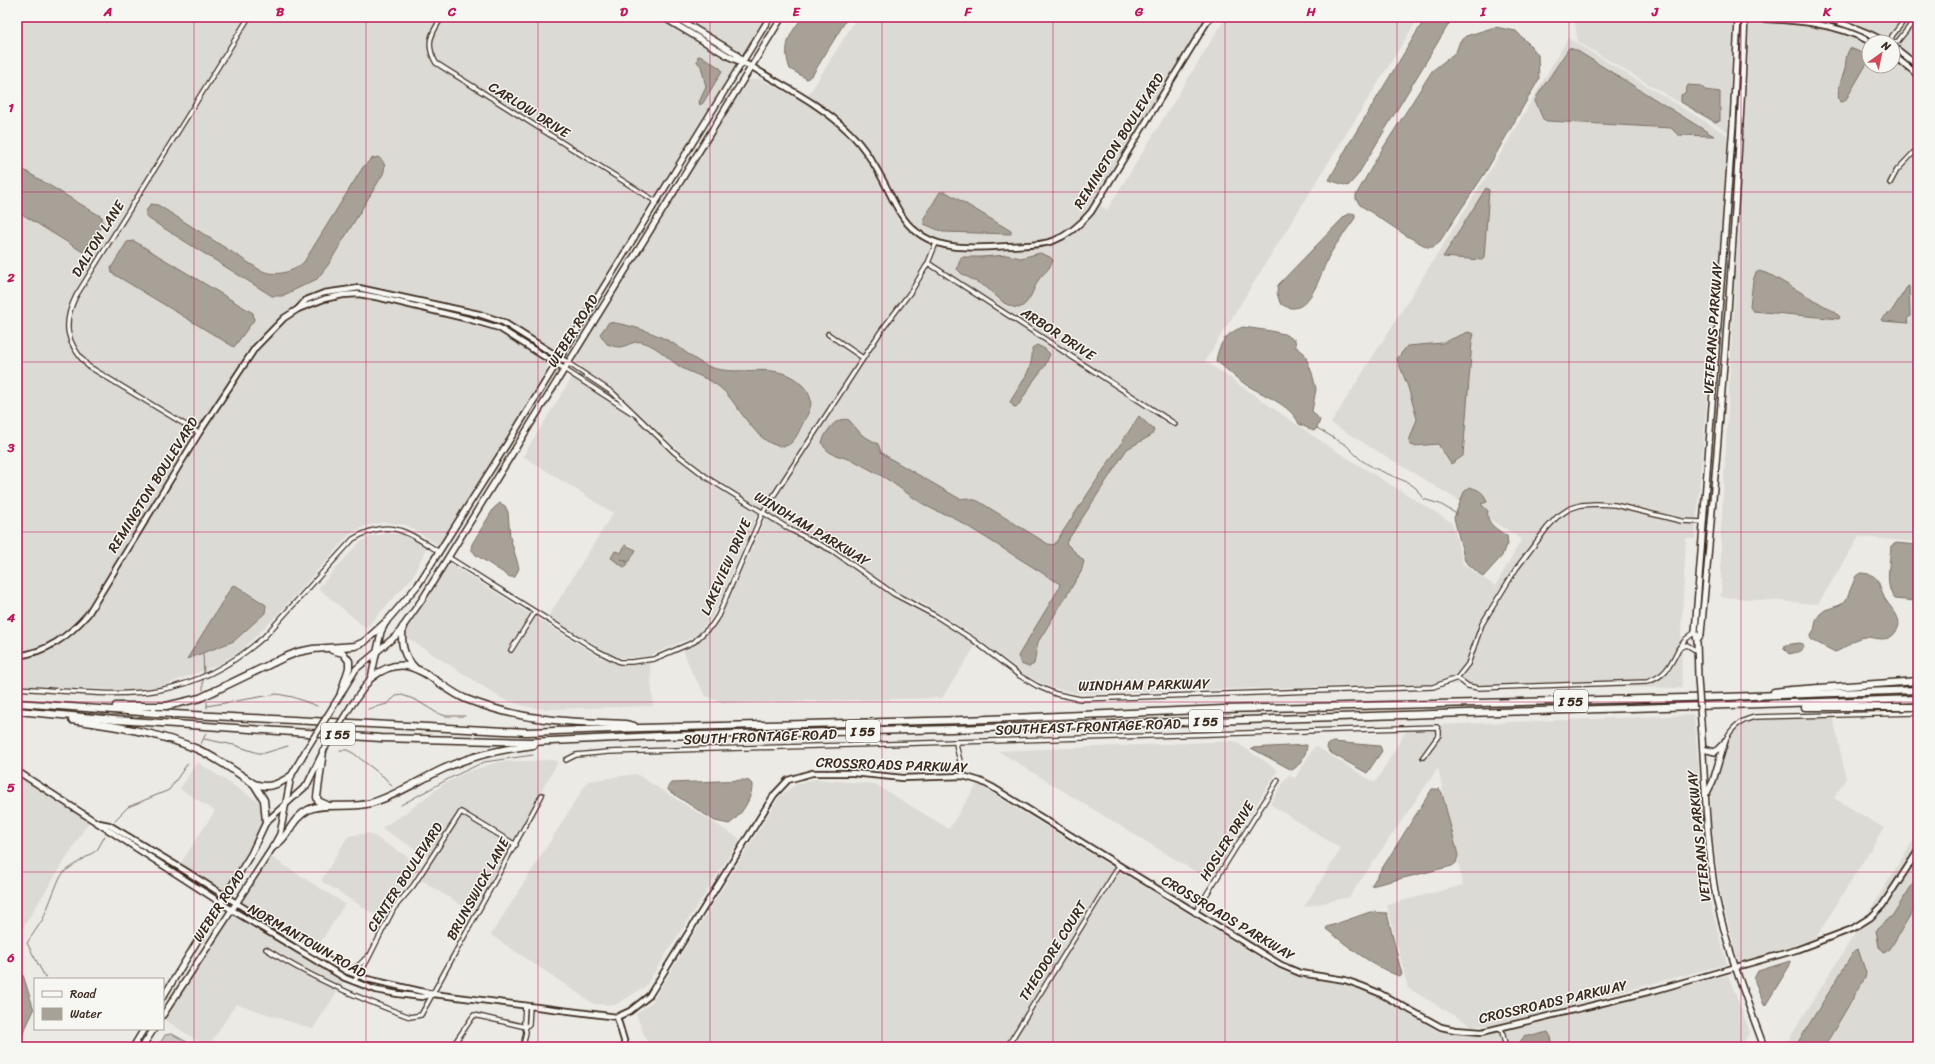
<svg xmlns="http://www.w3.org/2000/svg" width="1935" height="1064" font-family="Sriracha,sans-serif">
<rect width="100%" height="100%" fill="#ebeae5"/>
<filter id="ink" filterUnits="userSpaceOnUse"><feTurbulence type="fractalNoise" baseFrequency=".025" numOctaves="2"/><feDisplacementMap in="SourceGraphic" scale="8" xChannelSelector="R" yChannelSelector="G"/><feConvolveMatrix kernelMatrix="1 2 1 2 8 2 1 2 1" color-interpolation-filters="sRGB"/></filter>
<g filter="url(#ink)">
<g fill="#dcdad4">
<polygon points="17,17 659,17 737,64 558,353 501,316 493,329 542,359 547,364 547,368 543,382 441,547 407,525 384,522 365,526 349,535 284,608 243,649 218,665 162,686 133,690 17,686"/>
<polygon points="678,17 768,17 743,59"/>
<polygon points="857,17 1207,17 1093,200 1107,210 1226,17 1419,17 1205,361 1328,446 1451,522 1454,528 1463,564 1495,586 1522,539 1331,423 1501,153 1568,38 1729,136 1695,539 1686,538 1681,633 1682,688 1422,684 1077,693 1050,687 1028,677 969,632 919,601 900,594 828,543 792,526 714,479 683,454 603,382 581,369 576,362 575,353 679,184 749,80 760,79 788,93 808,96"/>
<polygon points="1574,17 1667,17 1733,21 1728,132 1578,42"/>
<polygon points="1837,17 1918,17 1918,64 1887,38 1855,22"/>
<polygon points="1750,22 1810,25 1842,33 1869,45 1869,66 1893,66 1893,60 1918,81 1918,542 1859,537 1818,604 1721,597 1721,529"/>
<polygon points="572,377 631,414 675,456 698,475 758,513 713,616 695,636 649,656 625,658 615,656 548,617 613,513 523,456"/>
<polygon points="766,518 793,535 826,550 846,563 883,591 931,615 976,645 942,698 722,703 706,696 692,673 683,650 704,637 719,619"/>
<polygon points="385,534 402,534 426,548 412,578 366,628 318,588 359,543 371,536"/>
<polygon points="447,562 601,658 635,665 650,663 653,706 548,709 528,707 503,699 401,634"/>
<polygon points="1694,715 1710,903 1727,964 1493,1025 1472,1026 1408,988 1387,905 1463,885 1438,768 1349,897 1304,907 1341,849 1270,804 1288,775 1295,778 1315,746 1375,783 1409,726"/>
<polygon points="1833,717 1846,778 1834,798 1884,828 1815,939 1739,963 1721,897 1711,823 1711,796 1727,742 1731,733 1746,721 1759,718"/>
<polygon points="1234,741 1278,770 1209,880 998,751"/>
<polygon points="553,760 558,762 472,912 421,880 433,860 381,828 403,815 445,783 467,772 498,762"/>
<polygon points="197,762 276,813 226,892 180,864 215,811 180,789"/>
<polygon points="636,774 740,839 645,987 615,1005 594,1004 491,935 588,781"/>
<polygon points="17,776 90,820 17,937"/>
<polygon points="816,779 875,784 949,829 977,784 1283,972 1311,979 1342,983 1374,994 1440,1032 1476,1035 1508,1029 1728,975 1750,1032 1741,1047 649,1047 636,1014 651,1003 780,796 796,784"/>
<polygon points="369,833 421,865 382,919 321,881 348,836"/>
<polygon points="1918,833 1918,1047 1784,1047"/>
<polygon points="266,854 345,904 316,949 237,901"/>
<polygon points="236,917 243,919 344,981 313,1029 236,1004 208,1047 163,1019 225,924 231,919"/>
</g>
<polygon fill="#cdcac4" stroke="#847a71" points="172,1034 196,1047 158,1047 165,1035"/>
<g fill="#a8a198" stroke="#7c7167">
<path d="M803,17H848L813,74L807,79L790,69C782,47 789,34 803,17Z"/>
<polygon points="1426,17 1453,17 1357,176 1348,186 1329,180 1350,142"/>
<polygon points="1495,27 1516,31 1531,46 1538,55 1539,79 1485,173 1438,244 1433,247 1427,247 1407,236 1360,205 1356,199 1356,195 1378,156 1432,71 1456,52 1460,41 1466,36"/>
<polygon points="1569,48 1576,50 1714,136 1678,135 1671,128 1547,121 1543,119 1535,101 1537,96"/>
<path d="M1850,48L1865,54L1869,60L1845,101L1840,102C1836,94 1840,83 1843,75C1847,66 1844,58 1850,48Z"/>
<polygon points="698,56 703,57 720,68 722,71 703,103 700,105 699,102 706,87 701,66 697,62"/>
<polygon points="1688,85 1701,86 1705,90 1720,92 1720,121 1715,122 1681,102 1681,95 1685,93"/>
<path d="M378,157C385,162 386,166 383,174L328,265L317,279L282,296H272L146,217V211L151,204L158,205L260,270C275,277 292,273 304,262L363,167L371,159Z"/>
<polygon points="17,166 102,217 103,224 83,252 17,211"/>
<polygon points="1486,188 1489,190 1484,258 1482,260 1443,257"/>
<polygon points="940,192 946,192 1011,231 1011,234 943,232 924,224 924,218"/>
<path d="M1351,213L1355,214V218C1347,230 1336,243 1329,256C1320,274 1308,324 1280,303L1277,293L1278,285L1345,216Z"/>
<polygon points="134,241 253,313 254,320 234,347 112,273 111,268 127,242"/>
<path d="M1040,253L1050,257L1053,260C1050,269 1045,272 1039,279C1033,288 1031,303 1019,308L1013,307L1004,303L986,287L962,274L957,269L961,257H981L1007,255L1021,258Z"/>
<polygon points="1759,271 1769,274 1835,312 1840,317 1839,319 1753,311 1750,307 1753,280 1756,273"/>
<polygon points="1909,286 1910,316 1907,319 1908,323 1882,321 1881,319 1891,312 1907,287"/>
<path d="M609,322C630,325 650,331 669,341C684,349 694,361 710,367C740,378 777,359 802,385C817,400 810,410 802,425C798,433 794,444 785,446C759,449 740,407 724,391C714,381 700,376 688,371C671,364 661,347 642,342C634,340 626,347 619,347C615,347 610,345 607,344L600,334Z"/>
<path d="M1243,327L1271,331L1284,334L1295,340L1296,347L1304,353L1312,373L1316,389L1312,411L1320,420L1317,428L1314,431L1299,424C1291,404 1262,395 1245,384C1234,377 1226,368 1216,361C1219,343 1226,333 1243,327Z"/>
<polygon points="1468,332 1474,334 1472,342 1463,456 1451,464 1438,444 1414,446 1410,445 1409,441 1417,419 1408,387 1397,359 1407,346 1442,343"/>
<path d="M1037,345L1045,349L1050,354L1045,366L1034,380L1018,406L1014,407L1010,402C1020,384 1034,370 1032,348Z"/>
<path d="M1139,416L1154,430L1152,435L1127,449L1066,543L1084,561L1081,572L1038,642L1034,664L1029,667L1021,664L1018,656L1058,590L1060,584L951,516C925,510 905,490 882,476C874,472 866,467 858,463C846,456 826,457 822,442C826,431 836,416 849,420L862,435L878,444L881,452L891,459L960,499L967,498L978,501L1048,544L1054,545Z"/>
<path d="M1470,487C1479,490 1484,492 1487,502L1481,504L1488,511C1485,523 1498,530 1507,536L1508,545L1505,547L1502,556L1483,577L1465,561L1454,518L1464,492Z"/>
<polygon points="500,503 505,506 508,512 510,537 519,568 515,577 510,577 476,555 471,549 472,544 494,508"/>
<path d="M1896,543L1918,545V599L1916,601L1895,599C1884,587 1890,562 1891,546Z"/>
<polygon points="625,545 636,550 629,562 621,559 628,563 625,568 611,558 615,551 621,553"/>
<path d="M1860,573C1882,574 1877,584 1885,599C1892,610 1908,622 1892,636C1884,642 1874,637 1865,637C1852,638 1846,649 1835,652L1812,640L1810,637L1814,631L1816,620L1820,614L1825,610L1840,605L1846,600L1856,576Z"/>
<polygon points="235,585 266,605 265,613 234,641 187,659 232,586"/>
<polygon points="1799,643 1803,644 1804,648 1798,652 1789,654 1784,649 1785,645"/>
<polygon points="1333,742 1380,746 1382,751 1367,773 1329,752 1327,748 1328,744"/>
<path d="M1307,745C1307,753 1300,766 1292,770L1251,748Z"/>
<path d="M744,780L749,781L752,784C753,798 740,817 729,824L715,821L669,791L667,788L671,783Z"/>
<polygon points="1432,789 1439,789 1442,793 1458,855 1456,863 1452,866 1371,886"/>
<polygon points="1918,876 1918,902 1890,949 1884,953 1879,947 1876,930 1892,916"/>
<path d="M1370,912L1387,913L1402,975L1399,976C1372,966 1349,947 1326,929L1327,927Z"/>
<polygon points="1858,949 1866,973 1865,978 1824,1047 1795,1047 1855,950"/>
<polygon points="1790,961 1790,965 1765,1006 1764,1005 1754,979 1758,971"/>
<polygon points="23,975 34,1010 17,1046 17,976"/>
<polygon points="1548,1032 1551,1037 1553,1047 1521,1046 1520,1042 1525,1035 1532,1036"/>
</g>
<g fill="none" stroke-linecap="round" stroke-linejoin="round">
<g stroke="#7c7167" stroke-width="1">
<polyline points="1317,428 1346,445 1361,460 1374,468 1409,483 1416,488 1423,499 1440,504 1455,513"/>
<polyline points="203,654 204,675"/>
<polyline points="203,678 203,690"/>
<polyline points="207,702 207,708"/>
<polyline points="207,706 277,694 293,697 317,706"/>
<polyline points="368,709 387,704 396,696 402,695 416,700 437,713 446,716 465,716"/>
<polyline points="204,739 234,745 258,753 265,753 288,746"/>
<polyline points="201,744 206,733"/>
<polyline points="340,750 347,750 353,753 384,777 392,786"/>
<polyline points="401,805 450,778 484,762 533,755"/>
<polyline points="115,820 128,807 169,790 188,763"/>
<polyline points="46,979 27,943 43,919 59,879 65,871 97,850 105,836"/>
</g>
<defs>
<g id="minor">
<path d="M442,17C431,34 425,44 436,63L655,201"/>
<polyline points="1891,42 1892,36 1907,17"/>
<polyline points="1893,44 1898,41 1917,17"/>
<polyline points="1890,183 1897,170 1918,148"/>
<polyline points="928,263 1175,424"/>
<polyline points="828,334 863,358"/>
<polyline points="568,363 613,393 674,452 709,479 791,530 833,551 894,594 936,616 972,639 1020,676 1037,686 1056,694 1080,699 1433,687 1457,678 1468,664 1482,624 1516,569 1547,528 1557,517 1569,509 1581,505 1596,504 1615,505 1681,521 1703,522"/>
<polyline points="564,369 632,413"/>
<path d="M199,433L88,366C66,343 62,324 76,296L249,17"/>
<polyline points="448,557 598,651 620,662 631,662 654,659 694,642 712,625 718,616 763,512 881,331 912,290 928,263 936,243"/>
<polyline points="1695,632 1686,639 1679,648 1687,645 1697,651"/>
<polyline points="511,650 535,612"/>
<path d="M1457,678L1468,686L1478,688L1647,682C1666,676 1670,666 1679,648"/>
<path d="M17,688C116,694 182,709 264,637L353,539C390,517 406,532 438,551"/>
<path d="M1725,741C1732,727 1739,721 1755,717L1918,713"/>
<polyline points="566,760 576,755 608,752 956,742"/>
<path d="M963,776C962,764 957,754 956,742L1437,727L1439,731V735L1423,757"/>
<polyline points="1195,913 1278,780"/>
<path d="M266,949C311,978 360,999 410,1017L421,1015L542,795"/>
<polyline points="348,972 359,965 368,956"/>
<polyline points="354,982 367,961 394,908 413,886 461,812 516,845"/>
<polyline points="526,1027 529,1024 530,1006"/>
<polyline points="1501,1028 1506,1047"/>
<polyline points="452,1047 474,1015 526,1027"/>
<polyline points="523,1047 526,1032 524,1023 525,1005"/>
<polyline points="1007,1047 1119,866"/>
</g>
<g id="tertiary">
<path d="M1732,17C1779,20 1829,19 1871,42"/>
<path d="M1817,17C1842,22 1864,30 1886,42"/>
<polyline points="1893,46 1918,66"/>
<polyline points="1893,55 1918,75"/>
<path d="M752,67C785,87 822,105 850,133C866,149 877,168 887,188C893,200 899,214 908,224C935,253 972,248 1008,246C1022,245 1039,246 1053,241C1069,235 1080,225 1091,212L1210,17"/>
<polyline points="298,309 324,299 343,295 359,294 381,298 468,319 499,328 564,369"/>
<path d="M17,656C47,652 68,637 88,614L199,433L255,348L284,318L298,309L306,300L324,293L359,288L479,314L503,322L568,363"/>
<polyline points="17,771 232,910 345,978 376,990 398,994 422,997 433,994"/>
<polyline points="99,823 109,825 184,870 309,949 348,972 367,979 433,994 617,1017 630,1011 649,996 774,795 788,780 812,773 853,773 903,778 963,776 980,781 992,787 1281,965 1300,973 1345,980 1362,986 1379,993 1441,1027 1455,1030 1482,1032 1656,990 1796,950 1852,929 1871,917 1882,906 1918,851"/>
<polyline points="617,1017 626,1047"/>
</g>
<g id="secondary">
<polyline points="663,17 730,57 752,67"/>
<polyline points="675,17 735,53 742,61"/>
<path d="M1697,640L1701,634C1720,429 1737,223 1745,17"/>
<polyline points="1698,678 1697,640 1695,632 1733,124 1738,17"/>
<polyline points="334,705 356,669 397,635 423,598 782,17"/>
<polyline points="351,706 371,678 381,632 386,622 418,585 507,444 770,17"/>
<path d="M1701,722C1705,778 1706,841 1716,897C1727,949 1746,998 1764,1047"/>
<polyline points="1703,749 1715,752 1722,745"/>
<polyline points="1707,793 1713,781 1725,741"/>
<polyline points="163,997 251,854 266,822 307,785 321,756"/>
<polyline points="163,1015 273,847 280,834 291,776 306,750"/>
<polyline points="133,1047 144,1029"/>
<polyline points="142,1047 154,1029"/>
</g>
<g id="motorway">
<path d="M403,627C400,643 404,657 415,668"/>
<polyline points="332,650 343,653 349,661 349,668 341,693"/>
<path d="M371,678C381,670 394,664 407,666C429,671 446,691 466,699C522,721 566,722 625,724L634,726"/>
<polyline points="1774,692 1791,690 1918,681"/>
<polyline points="17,703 154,713 527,732 641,728 966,720 1224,709 1726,697 1918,690"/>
<polyline points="116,706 166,706 200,698 283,658 298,652 313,649 355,646 364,642 386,622"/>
<polyline points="1805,707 1918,707"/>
<polyline points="17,711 116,720 381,738 530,742 659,736 952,729 1918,699"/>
<path d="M72,720C114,726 157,732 197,749C217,758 236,772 254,784C269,789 279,784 291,776"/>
<polyline points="323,751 317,797 318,801 327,805"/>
<polyline points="254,784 264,800 266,822"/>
<path d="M273,847C277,844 281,841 284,837C291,828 296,816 308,810C323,802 352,809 371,803C396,796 419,780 443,769C472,755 502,749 534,745"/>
</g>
</defs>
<use href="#minor" stroke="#3b2a1e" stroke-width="6"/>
<use href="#tertiary" stroke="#3b2a1e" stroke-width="8"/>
<use href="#secondary" stroke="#3b2a1e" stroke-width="8"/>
<use href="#motorway" stroke="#3b2a1e" stroke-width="9"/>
<use href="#minor" stroke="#f6f6f2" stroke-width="3.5"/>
<use href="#tertiary" stroke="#f6f6f2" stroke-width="4.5"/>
<use href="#secondary" stroke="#f6f6f2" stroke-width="5"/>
<use href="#motorway" stroke="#f6f6f2" stroke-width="6"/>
<defs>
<g id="secondary-bridge">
<polyline points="1698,678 1701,722"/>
<polyline points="306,750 334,705"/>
<polyline points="323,751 351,706"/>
</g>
</defs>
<use href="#secondary-bridge" stroke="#3b2a1e" stroke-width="8" stroke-linecap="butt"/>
<use href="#secondary-bridge" stroke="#f6f6f2" stroke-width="5"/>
</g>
</g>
<path fill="none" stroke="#c2185b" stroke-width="1" stroke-opacity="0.55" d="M194,17V1047M366,17V1047M538,17V1047M710,17V1047M882,17V1047M1053,17V1047M1225,17V1047M1397,17V1047M1569,17V1047M1741,17V1047M17,192H1918M17,362H1918M17,532H1918M17,702H1918M17,872H1918"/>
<g text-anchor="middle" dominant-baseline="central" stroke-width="3" stroke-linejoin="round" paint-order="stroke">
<g fill="#f6f6f2" stroke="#73675e" stroke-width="1">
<rect x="1554" y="690" width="34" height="22" rx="3"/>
<rect x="1189" y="710" width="34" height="22" rx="3"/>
<rect x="846" y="720" width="34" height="22" rx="3"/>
<rect x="321" y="723" width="34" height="22" rx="3"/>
</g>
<g font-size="13" font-weight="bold" fill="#3b2a1e">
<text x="1571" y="701">I 55</text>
<text x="1206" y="721">I 55</text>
<text x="863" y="731">I 55</text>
<text x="338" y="734">I 55</text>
</g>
<g font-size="14" fill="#3b2a1e" stroke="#f6f6f2">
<text transform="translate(529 110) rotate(32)">CARLOW DRIVE</text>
<text transform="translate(1119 141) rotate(-58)">REMINGTON BOULEVARD</text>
<text transform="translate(98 239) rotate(-58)">DALTON LANE</text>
<text transform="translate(1713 328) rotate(-86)">VETERANS PARKWAY</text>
<text transform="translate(573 331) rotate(-58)">WEBER ROAD</text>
<text transform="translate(1058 334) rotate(33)">ARBOR DRIVE</text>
<text transform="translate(153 485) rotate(-58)">REMINGTON BOULEVARD</text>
<text transform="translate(812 529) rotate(31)">WINDHAM PARKWAY</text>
<text transform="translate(726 567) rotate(-66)">LAKEVIEW DRIVE</text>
<text transform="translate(1144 685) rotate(-1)">WINDHAM PARKWAY</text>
<text transform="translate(1088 727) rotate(-2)">SOUTHEAST FRONTAGE ROAD</text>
<text transform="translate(760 737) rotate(-2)">SOUTH FRONTAGE ROAD</text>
<text transform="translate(892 765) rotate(2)">CROSSROADS PARKWAY</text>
<text transform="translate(1699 836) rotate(-96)">VETERANS PARKWAY</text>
<text transform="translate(1227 841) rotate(-58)">HOSLER DRIVE</text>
<text transform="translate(405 877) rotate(-57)">CENTER BOULEVARD</text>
<text transform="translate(478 889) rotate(-61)">BRUNSWICK LANE</text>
<text transform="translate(219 906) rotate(-57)">WEBER ROAD</text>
<text transform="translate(1228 918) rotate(31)">CROSSROADS PARKWAY</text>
<text transform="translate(307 941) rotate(30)">NORMANTOWN ROAD</text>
<text transform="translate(1053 951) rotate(-58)">THEODORE COURT</text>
<text transform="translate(1553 1002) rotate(-13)">CROSSROADS PARKWAY</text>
</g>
</g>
<rect width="1935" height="1064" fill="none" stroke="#f6f6f2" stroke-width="44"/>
<rect x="34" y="978" width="130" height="52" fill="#f6f6f2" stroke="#aba49d"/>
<rect x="42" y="991" width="20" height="6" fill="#f6f6f2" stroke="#aba49d"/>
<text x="70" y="998" font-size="12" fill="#3b2a1e">Road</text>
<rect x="42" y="1008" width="20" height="12" fill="#a8a198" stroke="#aba49d"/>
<text x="70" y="1018" font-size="12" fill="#3b2a1e">Water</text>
<g transform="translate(1881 54) rotate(33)"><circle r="19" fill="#f6f6f2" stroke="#aba49d"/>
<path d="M0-3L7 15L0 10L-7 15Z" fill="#d1495b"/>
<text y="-6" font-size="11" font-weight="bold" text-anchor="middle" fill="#3b2a1e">N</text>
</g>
<rect x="22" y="22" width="1891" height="1020" fill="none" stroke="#c2185b" stroke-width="1.5"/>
<g font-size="13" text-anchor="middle" font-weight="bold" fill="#c2185b">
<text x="108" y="16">A</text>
<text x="280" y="16">B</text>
<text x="452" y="16">C</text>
<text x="624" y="16">D</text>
<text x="796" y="16">E</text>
<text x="968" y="16">F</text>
<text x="1139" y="16">G</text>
<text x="1311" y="16">H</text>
<text x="1483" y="16">I</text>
<text x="1655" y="16">J</text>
<text x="1827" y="16">K</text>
<text x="11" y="112">1</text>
<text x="11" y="282">2</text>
<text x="11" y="452">3</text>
<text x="11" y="622">4</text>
<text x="11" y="792">5</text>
<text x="11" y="962">6</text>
</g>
</svg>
